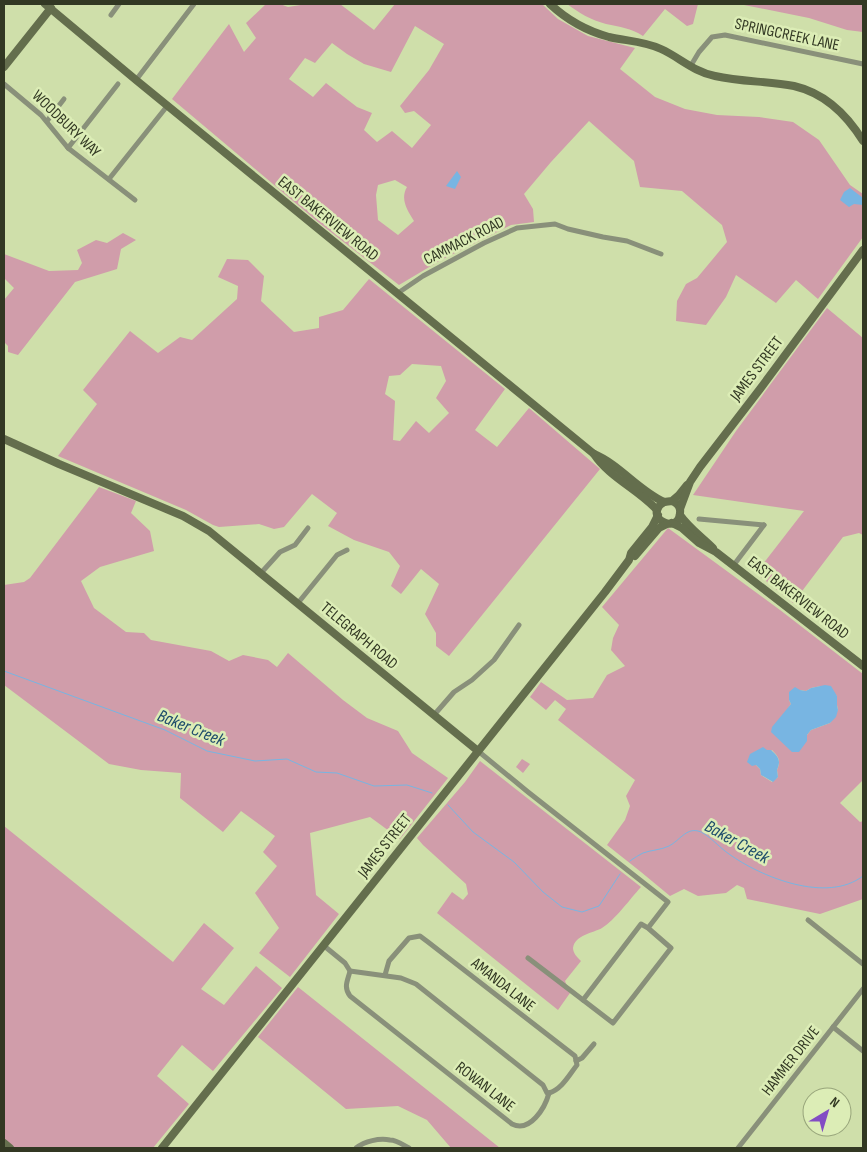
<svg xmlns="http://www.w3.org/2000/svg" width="867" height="1152" font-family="'Sofia Sans Condensed',sans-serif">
<rect width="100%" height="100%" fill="#cfdfaa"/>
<g fill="#d09daa" fill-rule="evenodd">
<path d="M266,4H280L288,7L307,4H340L374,30L395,4H542L558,19L588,36L635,48L620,69L655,97L685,109L717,115L759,117L793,122L819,140L850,185L863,194V237L818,299L796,280L776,303L736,275L726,297L706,325L676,321L677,301L686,284L697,278L727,242L722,225L682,191L640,187L634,161L589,121L551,162L524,194L533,209L534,222L511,225L441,260L399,285L318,222L172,99L229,24L244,52L256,38L246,23ZM415,26L444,44L429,70L400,106L405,113L414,111L431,125L412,148L392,131L377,142L364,130L372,113L357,107L326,83L313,97L289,79L305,58L315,63L332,43L347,54L364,64L391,72ZM395,180L407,187C400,199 407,210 414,221L398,235L378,220L376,195L378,185Z"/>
<path d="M567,4H698L693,24L687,26L665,9L643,36C631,28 620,27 606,24C591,20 579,13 567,4Z"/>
<polygon points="739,4 863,4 863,32 847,30 809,18"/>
<polygon points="123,233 136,240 121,249 117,269 75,282 18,355 8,352 8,346 4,342 4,300 14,288 4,278 4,254 49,271 78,270 82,263 77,250 96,240 107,243"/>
<path d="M227,259L248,260L264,276L261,301L294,332L319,328V317L343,310L369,279L505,389L475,430L497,447L529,408L600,469L449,656L436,646V633L425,614L439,584L421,569L401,594L391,586L400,566L389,552L354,540L328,526L337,513L312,494L284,527L274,529L259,524L219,527L213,525L186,510L58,456L97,404L83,390L130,331L158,353L180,337L192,340L237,299L238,286L218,277ZM412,364L441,366L446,381L436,398L449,413L429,433L416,421L400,441L393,440L395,401L385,394L389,376L400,375Z"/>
<polygon points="827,308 863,338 863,535 859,533 843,537 793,603 756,573 804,511 693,495 736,431"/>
<polygon points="99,487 136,501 131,513 150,531 154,551 100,567 81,581 94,608 126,632 144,633 151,640 211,651 229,661 243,655 268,660 277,667 288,653 343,700 367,718 398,731 412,753 448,778 400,839 370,817 310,833 316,895 339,914 290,977 259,953 279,928 255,893 277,866 263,852 275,836 241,811 223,832 180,798 181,773 141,770 109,764 4,685 4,585 24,582 30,578"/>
<path d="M668,528L780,610L863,674V780L840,803L860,822L863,821V899L820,914L747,899L744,888L737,885L726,893L698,896L684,889L670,896L641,872L607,845L625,820L630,806L626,796L635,780L558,720L566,709L555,700L546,710L530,697L541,682L567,700L593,698L607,675L625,666L611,650L613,638L619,625L602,607ZM821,686L837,696V705L838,710L830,723L811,730L807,735L788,708L791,704L789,700L800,690L806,691L811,688ZM772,750C779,757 781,761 777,770L778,777L772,782L761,775L760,769L756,765Z"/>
<polygon points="522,759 530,764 523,773 516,767"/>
<path d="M480,761L641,887C630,899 615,920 602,928C593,933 575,935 573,948C573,953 577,957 581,961L565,981L570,993L558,1010L437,913L452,892L463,900L468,894L466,884L423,845L417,838L465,782Z"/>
<polygon points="4,826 173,962 204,923 234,948 201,989 224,1005 256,966 282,988 213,1071 182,1045 157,1076 189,1104 153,1148 4,1148"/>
<polygon points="298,987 500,1148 451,1148 427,1120 398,1106 346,1109 258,1037"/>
</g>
<g fill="#78b5e2">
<polygon points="457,171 461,177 455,189 446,186"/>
<polygon points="850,188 863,198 863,205 854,204 849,207 840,200 844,192"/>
<polygon points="825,685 831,686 837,696 837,705 838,710 836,717 830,723 811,730 807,735 807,741 799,752 792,752 771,732 772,727 791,704 789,700 789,692 795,687 800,690 806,691 811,688"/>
<path d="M763,747L767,750H771C779,757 781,761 777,770L778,777L773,782L761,775L760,769L756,765L752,766L747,762L750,754Z"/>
</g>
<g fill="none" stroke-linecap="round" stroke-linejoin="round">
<g stroke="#78b5e2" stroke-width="1">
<polyline points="4,671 165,730 207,751 255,761 287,759 316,772 337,773 374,786 407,785 432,793"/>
<polyline points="448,805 473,832 514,862 543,892 562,907 582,912 599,906 620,874"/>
<path d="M630,861C634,858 639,855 643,853C651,850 661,850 669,846C679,841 686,828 698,831C706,832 721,849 729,854C761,877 827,904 863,876"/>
</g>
<g stroke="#89907a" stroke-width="5">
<polyline points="111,15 119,4"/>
<polyline points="690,67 699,52 712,37 725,35 863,64"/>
<polyline points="136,80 194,4"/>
<polyline points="4,84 41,115 68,148 135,200"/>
<polyline points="47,121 64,99"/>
<polyline points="68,148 118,84"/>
<polyline points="109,179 168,105"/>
<polyline points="398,293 423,276 484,243 517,228 555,224 568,229 603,237 627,241 661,254"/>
<polyline points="699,519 764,525"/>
<polyline points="733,566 764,525"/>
<polyline points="261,573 280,552 295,545 308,528"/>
<polyline points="298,603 337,555 347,550"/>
<polyline points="434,715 454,692 472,680 494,660 519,625"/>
<polyline points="478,751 528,792 668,902 648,928 641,924 583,1000 613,1023 671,948 648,928"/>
<polyline points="808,920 863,964"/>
<path d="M323,945L345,963L350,971C348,980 343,987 350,996L512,1124C530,1133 545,1108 549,1093"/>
<polyline points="528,958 583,1000"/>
<polyline points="350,971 401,978 416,984 543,1085 547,1093 549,1093"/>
<path d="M385,975L389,961L409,938L420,936L428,942L575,1056L577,1065C569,1075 562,1089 549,1093"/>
<polyline points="833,1027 863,1051"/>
<polyline points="576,1061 582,1058 594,1044"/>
<path d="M356,1148C365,1141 379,1138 390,1140C397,1140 403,1145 409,1148"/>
<polyline points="738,1148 863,989"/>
</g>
<g stroke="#646e4d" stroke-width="8">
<path d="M45,4L136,80L594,454C620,465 638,490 664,502"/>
<path d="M550,4C566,19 587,31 609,37C626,41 644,41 661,49C679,57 694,72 715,76C741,82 768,81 794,86C824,93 847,115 863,141"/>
<polyline points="4,67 51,8"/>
<polyline points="4,439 59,464 183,516 209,531 478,751"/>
<path d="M594,454C609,477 639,490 657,510"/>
<path d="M672,501C677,503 681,507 680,513C679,536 641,517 664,502L672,501L679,495L687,485"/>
<polyline points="680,509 690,482 700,467 760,389 863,250"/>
<path d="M680,515C689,528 702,537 713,548"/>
<polyline points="672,523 682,528 699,543 716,552 863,666"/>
<polyline points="635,556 659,528 667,524"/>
<polyline points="4,1143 10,1148"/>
<polyline points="162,1148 605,592 629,560 631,553 652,527 658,515"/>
</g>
</g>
<g text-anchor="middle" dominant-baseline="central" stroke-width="5" stroke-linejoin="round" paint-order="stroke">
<g font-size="16" fill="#323823" stroke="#dcedb6">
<text transform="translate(787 35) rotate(12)">SPRINGCREEK LANE</text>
<text transform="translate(66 124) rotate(44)">WOODBURY WAY</text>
<text transform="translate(328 219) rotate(39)">EAST BAKERVIEW ROAD</text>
<text transform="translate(464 241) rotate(-27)">CAMMACK ROAD</text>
<text transform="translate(757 369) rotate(-53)">JAMES STREET</text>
<text transform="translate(798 598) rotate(38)">EAST BAKERVIEW ROAD</text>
<text transform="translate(359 636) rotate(40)">TELEGRAPH ROAD</text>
<text transform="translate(385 846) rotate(-52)">JAMES STREET</text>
<text transform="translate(503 985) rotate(38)">AMANDA LANE</text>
<text transform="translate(791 1061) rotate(-52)">HAMMER DRIVE</text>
<text transform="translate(485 1087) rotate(38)">ROWAN LANE</text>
</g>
<g font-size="18" font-style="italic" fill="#1e4c6b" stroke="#dcedb6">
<text transform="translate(191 728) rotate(22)">Baker Creek</text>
<text transform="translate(737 842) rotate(29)">Baker Creek</text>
</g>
</g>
<rect width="867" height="1152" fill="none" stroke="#323823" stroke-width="10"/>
<g transform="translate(827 1112) rotate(38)"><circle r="24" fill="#dcedb6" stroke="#98a57b"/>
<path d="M0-4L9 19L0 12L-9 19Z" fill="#834dc4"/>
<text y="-8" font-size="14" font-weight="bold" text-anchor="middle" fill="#323823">N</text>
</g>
</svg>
